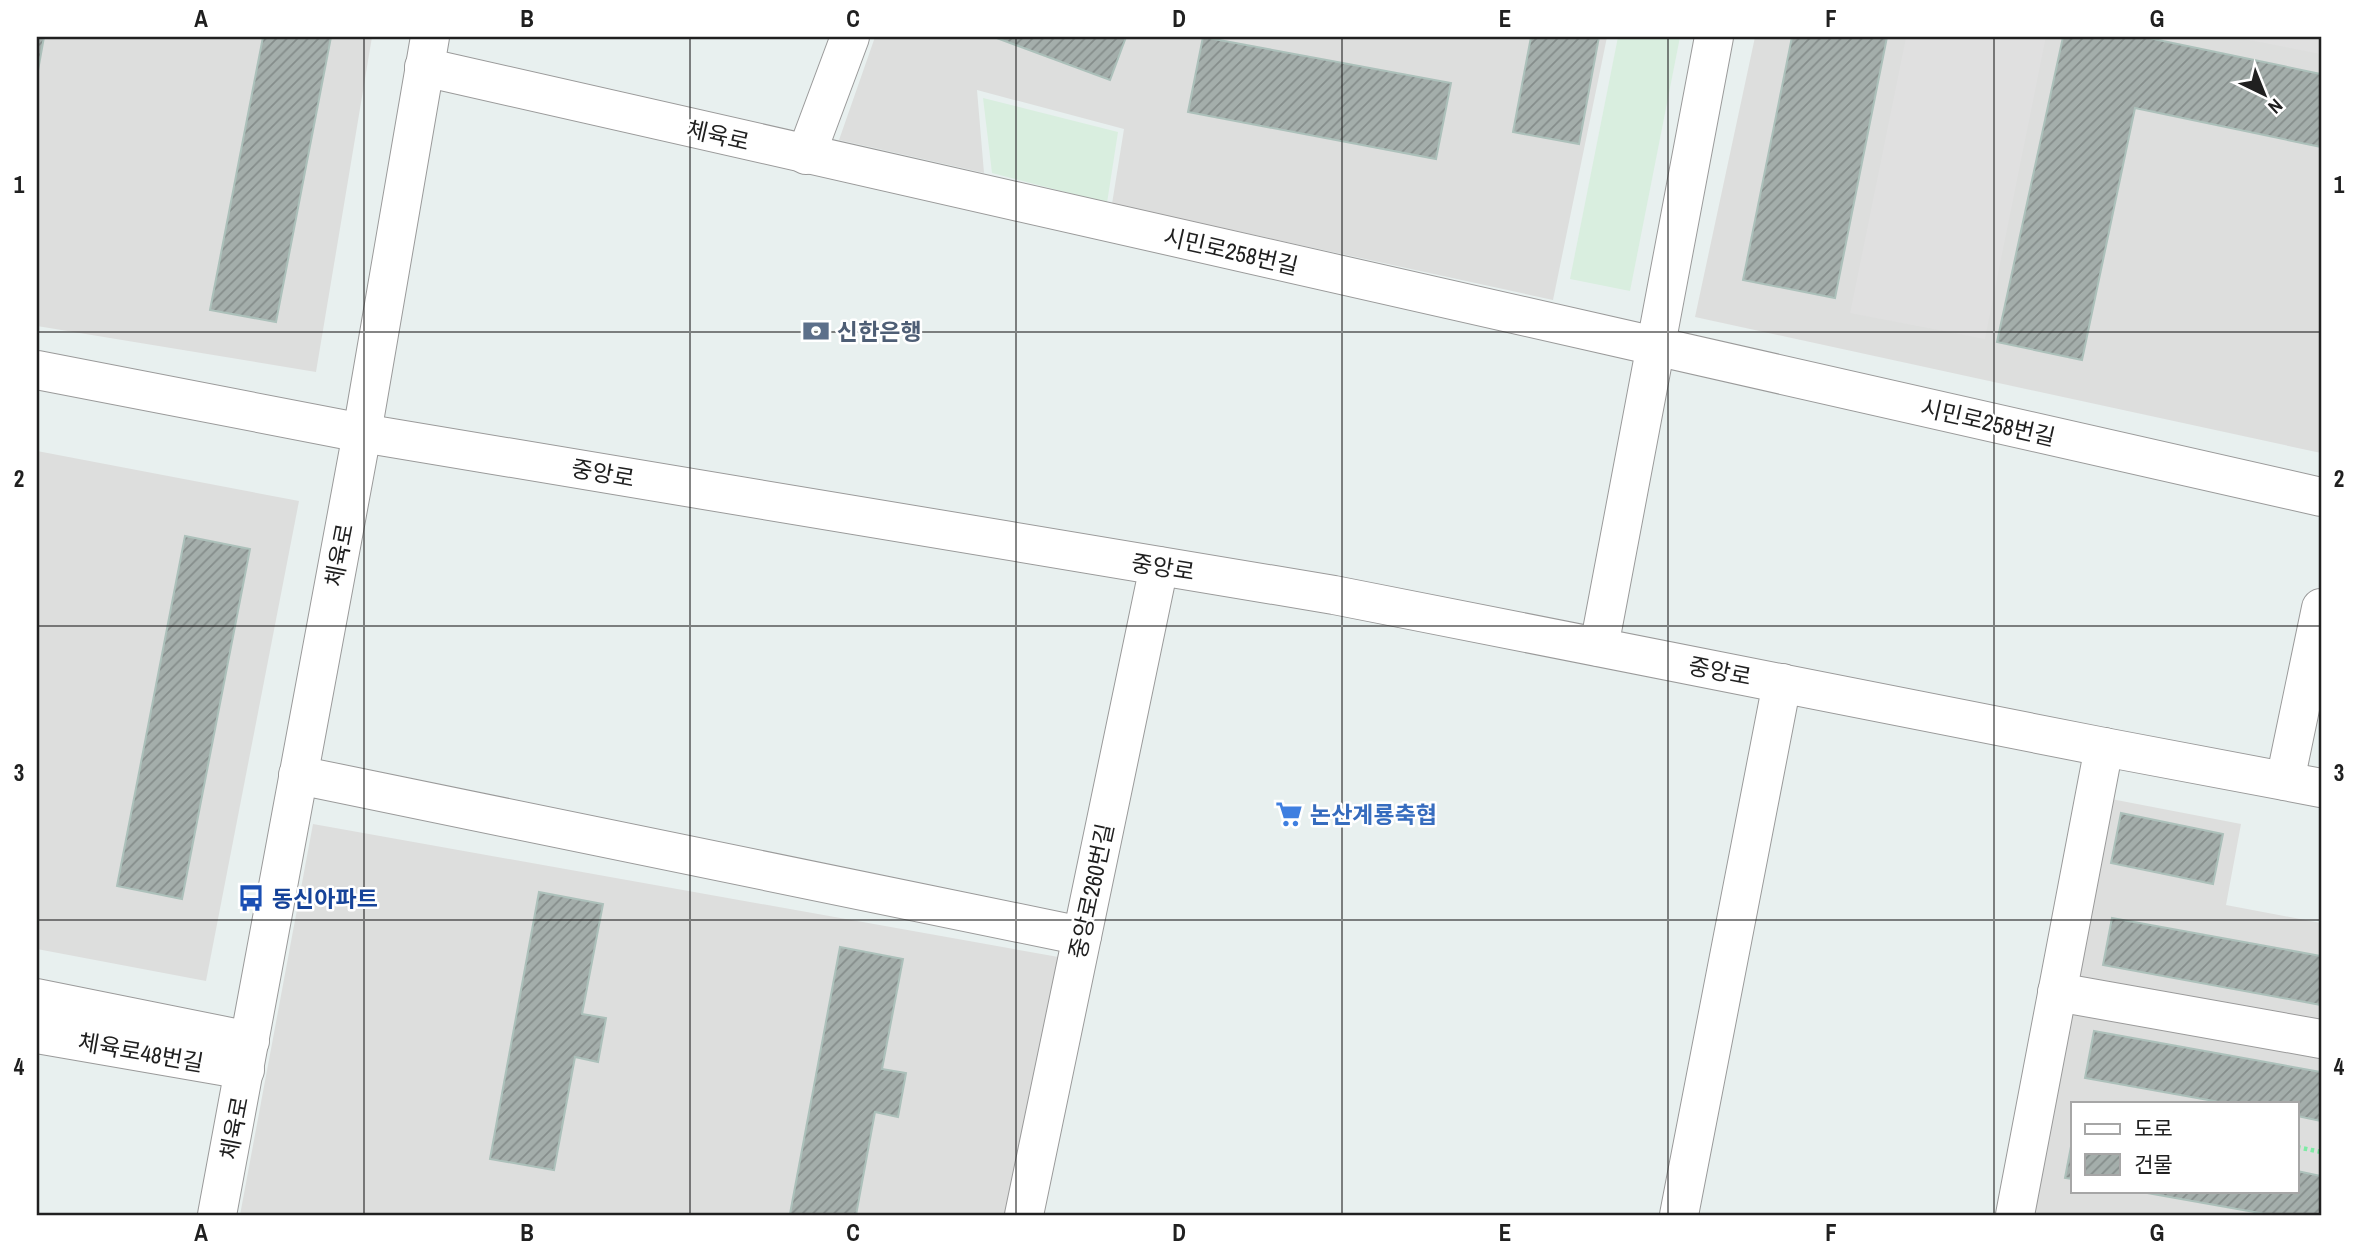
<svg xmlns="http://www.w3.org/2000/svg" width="2358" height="1252" font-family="'Archivo Narrow','Noto Sans KR',sans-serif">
<defs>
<pattern id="building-hatch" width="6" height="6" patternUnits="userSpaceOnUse" patternTransform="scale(1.75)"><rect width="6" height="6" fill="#a4aeab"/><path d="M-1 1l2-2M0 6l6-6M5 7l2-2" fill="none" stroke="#858d8b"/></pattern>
</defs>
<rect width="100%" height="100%" fill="#e8f0ef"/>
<g fill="#dddedd" fill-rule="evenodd">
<polygon points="37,37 372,37 316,372 37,326"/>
<polygon points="875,37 1607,37 1553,300 1112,204 1124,129 977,90 984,173 839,140"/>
<polygon points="1755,37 2321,37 2321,453 1695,317"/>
<polygon points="37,451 299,501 206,981 37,949"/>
<path d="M2106,798L2241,824L2226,905L2321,923V1215H2025ZM2073,1103H2297V1191H2073Z"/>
<polygon points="313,824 1064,958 1009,1215 240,1215"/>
</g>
<g fill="#d9eedf">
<polygon points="1618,37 1680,37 1630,291 1570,279"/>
<polygon points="983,98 1118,132 1107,203 992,173"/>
</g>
<g fill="#e0e0e0">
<polygon points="1906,37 2046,37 1985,339 1850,313"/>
<polygon points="2234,37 2321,37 2321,54"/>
</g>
<g fill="url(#building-hatch)" stroke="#acc0ba" stroke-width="2">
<polygon points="37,37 44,37 37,76"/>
<polygon points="263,37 331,37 276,322 210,310"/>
<polygon points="994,37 1126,37 1110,80"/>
<polygon points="1203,37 1451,83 1436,159 1188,112"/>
<polygon points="1531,37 1599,37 1579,144 1513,132"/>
<polygon points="1792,37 1887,37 1835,298 1743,280"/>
<polygon points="2063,37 2144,37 2321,74 2321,147 2135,108 2082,360 1997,342"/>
<polygon points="185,536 250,549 182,899 117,886"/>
<polygon points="2121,813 2223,834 2213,884 2111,863"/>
<polygon points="539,892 603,904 582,1014 606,1018 598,1062 575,1057 554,1170 490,1159"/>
<polygon points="2112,918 2321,956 2321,1005 2103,965"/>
<polygon points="840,947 903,959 882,1069 906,1073 898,1117 875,1112 856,1215 799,1215 790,1214"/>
<polygon points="2094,1031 2321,1072 2321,1121 2297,1116 2297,1103 2225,1103 2085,1078"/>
<polygon points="2073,1136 2073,1179 2065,1178"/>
<polygon points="2297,1171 2321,1176 2321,1215 2271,1215 2136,1191 2297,1191"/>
</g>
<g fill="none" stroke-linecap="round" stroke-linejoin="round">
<defs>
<g id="minor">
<polyline points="424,67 2321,497"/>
<polyline points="806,155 850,37"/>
<polyline points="37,370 362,433 1334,595 2104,747 2321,788"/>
<polyline points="1599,647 1714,37"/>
<polyline points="298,775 1082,936"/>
<polyline points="2285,781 2321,608"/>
<polyline points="2057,992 2321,1039"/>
<polyline points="37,998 250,1041"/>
<polyline points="37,1034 245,1070"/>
<polyline points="217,1215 362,433 430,37"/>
<polyline points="1024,1215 1159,566"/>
<polyline points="1679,1215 1782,683"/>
<polyline points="2015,1215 2104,747"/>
</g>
</defs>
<use href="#minor" stroke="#9a9a9a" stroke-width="40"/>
<polyline stroke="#7deba4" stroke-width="4.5" stroke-dasharray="3.5 3.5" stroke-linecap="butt" points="2297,1147 2321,1152"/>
<use href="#minor" stroke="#fff" stroke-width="38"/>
</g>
<path fill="none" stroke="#202020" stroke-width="2" stroke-opacity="0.55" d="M364,37V1215M690,37V1215M1016,37V1215M1342,37V1215M1668,37V1215M1994,37V1215M37,332H2321M37,626H2321M37,920H2321"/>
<defs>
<symbol id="bank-bare" viewBox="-9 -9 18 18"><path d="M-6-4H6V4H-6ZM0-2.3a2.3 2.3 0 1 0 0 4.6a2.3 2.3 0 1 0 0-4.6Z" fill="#5c6f8a" stroke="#fff" stroke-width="2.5" paint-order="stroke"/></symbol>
<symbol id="supermarket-bare" viewBox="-9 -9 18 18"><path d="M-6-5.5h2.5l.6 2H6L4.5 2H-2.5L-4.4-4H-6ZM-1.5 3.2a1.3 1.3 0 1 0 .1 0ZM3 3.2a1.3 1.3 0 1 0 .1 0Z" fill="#3f7fe0" stroke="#fff" stroke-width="2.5" paint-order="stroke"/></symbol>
<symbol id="bus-bare" viewBox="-9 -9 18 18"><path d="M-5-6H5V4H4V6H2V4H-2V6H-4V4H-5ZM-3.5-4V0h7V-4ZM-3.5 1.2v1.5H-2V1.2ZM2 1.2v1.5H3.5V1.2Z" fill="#1a4fb4" stroke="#fff" stroke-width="2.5" paint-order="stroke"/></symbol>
</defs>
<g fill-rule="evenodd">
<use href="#bank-bare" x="797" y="312" width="38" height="38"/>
<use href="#supermarket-bare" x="1270" y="795" width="38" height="38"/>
<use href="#bus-bare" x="232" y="879" width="38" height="38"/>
</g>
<g text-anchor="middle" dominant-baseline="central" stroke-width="5" stroke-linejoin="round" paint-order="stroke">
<g font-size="23" fill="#202020" stroke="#fff">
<text transform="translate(718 135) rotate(13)">체육로</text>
<text transform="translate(1231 251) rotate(13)">시민로258번길</text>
<text transform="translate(1988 422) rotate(13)">시민로258번길</text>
<text transform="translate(603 473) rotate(10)">중앙로</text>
<text transform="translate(339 555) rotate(-79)">체육로</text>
<text transform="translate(1163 567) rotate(9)">중앙로</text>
<text transform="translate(1720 671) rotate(11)">중앙로</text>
<text transform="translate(1091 891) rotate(-78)">중앙로260번길</text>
<text transform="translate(141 1052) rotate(10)">체육로48번길</text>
<text transform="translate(234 1128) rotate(-79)">체육로</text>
</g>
<g font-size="23" font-weight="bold" fill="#4e5e75" stroke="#fff" text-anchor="start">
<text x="837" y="331">신한은행</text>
</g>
<g font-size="23" font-weight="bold" fill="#366cbe" stroke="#fff" text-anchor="start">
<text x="1310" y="814">논산계룡축협</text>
</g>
<g font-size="23" font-weight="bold" fill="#164399" stroke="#fff" text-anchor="start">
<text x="272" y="898">동신아파트</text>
</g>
</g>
<rect width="2358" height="1252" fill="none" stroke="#ffffff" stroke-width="77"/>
<rect x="2071" y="1102" width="228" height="91" fill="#ffffff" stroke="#a6a6a6" stroke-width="2"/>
<rect x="2085" y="1124" width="35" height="10" fill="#ffffff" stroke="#a6a6a6" stroke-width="2"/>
<text x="2134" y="1136" font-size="21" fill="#202020">도로</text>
<rect x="2085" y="1154" width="35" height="21" fill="url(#building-hatch)" stroke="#a6a6a6" stroke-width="2"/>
<text x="2134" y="1172" font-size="21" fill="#202020">건물</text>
<g transform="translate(2264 94) rotate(137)" stroke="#ffffff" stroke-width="5" paint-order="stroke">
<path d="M0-5L12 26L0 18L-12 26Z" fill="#202020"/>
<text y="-10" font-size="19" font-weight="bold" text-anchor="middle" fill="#202020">N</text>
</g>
<rect x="38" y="38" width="2282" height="1176" fill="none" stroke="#202020" stroke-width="2.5"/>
<g font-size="23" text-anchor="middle" font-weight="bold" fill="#202020">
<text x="201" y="27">A</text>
<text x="527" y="27">B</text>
<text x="853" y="27">C</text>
<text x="1179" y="27">D</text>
<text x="1505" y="27">E</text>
<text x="1831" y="27">F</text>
<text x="2157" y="27">G</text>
<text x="19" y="193">1</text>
<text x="2339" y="193">1</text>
<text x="19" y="487">2</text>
<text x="2339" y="487">2</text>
<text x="19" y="781">3</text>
<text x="2339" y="781">3</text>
<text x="19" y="1075">4</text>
<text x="2339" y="1075">4</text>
<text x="201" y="1241">A</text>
<text x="527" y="1241">B</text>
<text x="853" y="1241">C</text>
<text x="1179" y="1241">D</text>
<text x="1505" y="1241">E</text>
<text x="1831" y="1241">F</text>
<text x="2157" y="1241">G</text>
</g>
</svg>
